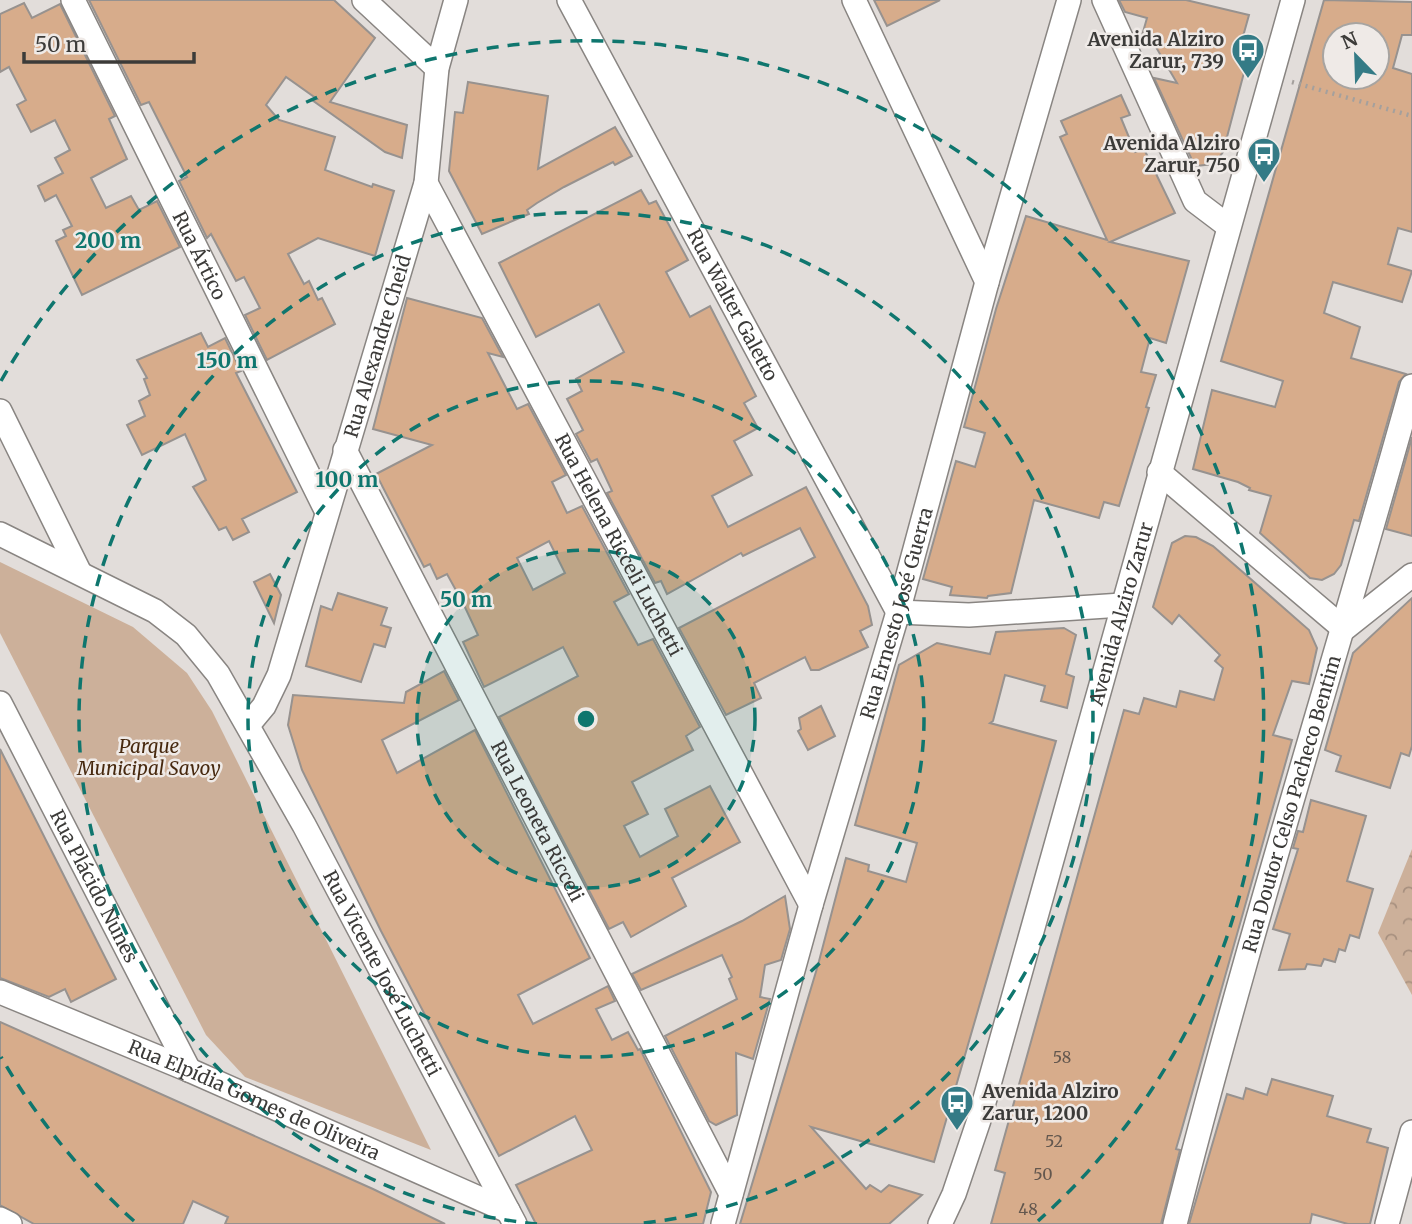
<svg xmlns="http://www.w3.org/2000/svg" width="1412" height="1224" font-family="Merriweather,serif">
<defs>
<pattern id="forest-crowns" width="20" height="18" patternUnits="userSpaceOnUse" patternTransform="scale(1.75)"><rect width="20" height="18" fill="#ccb09a"/><path d="M2 6a3 3 0 1 1 6 0M12 15a3 3 0 1 1 6 0" fill="none" stroke="#a7907f"/></pattern>
</defs>
<rect width="100%" height="100%" fill="#e2ddda"/>
<polygon fill="#ccb09a" points="0,562 133,627 187,673 212,711 431,1150 245,1077 206,1035 0,633"/>
<polygon fill="url(#forest-crowns)" points="1412,849 1412,995 1378,933"/>
<g fill="#d7ac8b" stroke="#97928f" stroke-width="2" fill-rule="evenodd">
<polygon points="89,0 334,0 375,38 330,102 407,125 402,158 385,152 312,100 317,99 286,77 266,105 279,120 335,137 325,170 372,187 373,184 394,191 375,256 318,238 288,254 304,284 309,281 318,300 322,298 335,324 267,360 245,315 260,308 244,277 236,281 211,234 207,238 179,181 187,177 149,102 141,105"/>
<polygon points="874,0 940,0 887,26"/>
<polygon points="1119,0 1186,0 1249,15 1240,47 1250,50 1223,152 1214,164 1196,166 1192,160 1154,78 1177,83 1153,42 1141,39 1147,18 1125,12"/>
<path d="M1324,0L1412,2V35H1402L1393,68L1412,74V232L1398,228L1388,264L1412,271L1402,302L1333,282L1328,299L1324,313L1360,327L1351,358L1406,374L1399,382L1359,521L1354,520L1341,565L1334,574L1322,580L1310,578L1260,533L1271,496L1249,490L1250,488L1238,482L1193,469L1212,390L1275,407L1283,381L1221,361ZM1335,35H1377V77H1335Z"/>
<polygon points="24,3 32,18 60,4 115,116 109,119 127,159 91,178 106,208 131,196 139,210 157,201 180,247 82,295 56,241 66,236 63,230 72,226 56,195 45,201 38,186 63,173 55,158 70,150 55,120 31,132 17,105 26,100 9,67 0,72 0,14"/>
<polygon points="468,82 548,96 538,169 615,127 632,156 615,165 613,162 564,187 537,203 527,210 529,214 482,234 449,171 455,112 463,113"/>
<polygon points="1121,95 1130,115 1121,118 1135,152 1144,149 1175,213 1110,242 1189,261 1166,343 1150,338 1141,372 1156,375 1146,407 1149,408 1119,506 1104,502 1099,518 1034,500 1011,593 988,596 987,598 950,595 952,587 923,579 956,461 975,467 985,433 964,427 996,309 1026,216 1107,240 1060,137 1067,134 1061,121"/>
<polygon points="641,190 649,204 656,201 688,260 666,272 690,317 710,306 756,396 744,403 758,428 734,441 752,475 712,496 728,527 806,487 868,606 872,625 860,631 868,647 819,670 811,670 805,657 754,683 761,698 726,715 679,628 815,557 800,528 743,556 741,553 667,594 661,581 655,583 607,493 612,491 597,459 591,462 576,434 583,430 567,399 582,391 576,379 624,352 599,304 536,337 499,263"/>
<path d="M407,298L482,318L503,357L488,353L517,409L528,404L566,475L552,482L567,513L582,506L629,594L614,602L638,645L653,639L700,727L686,736L693,750L632,782L648,814L624,826L640,857L678,836L665,809L710,786L740,842L672,878L686,906L631,937L623,922L609,929L499,717L578,676L563,647L484,687L463,642L478,635L463,603L447,574L437,579L430,564L424,567L376,474L432,445L373,429ZM549,541L565,573L533,590L517,558Z"/>
<polygon points="201,333 208,347 225,338 241,371 236,373 297,492 242,519 249,532 233,540 226,527 219,530 193,487 206,480 185,434 142,455 127,425 145,416 139,401 150,395 144,379 147,378 137,360"/>
<polygon points="1412,437 1412,536 1386,529"/>
<polygon points="1185,536 1196,537 1213,546 1309,630 1317,648 1309,684 1292,681 1273,735 1292,740 1181,1132 1176,1149 1180,1150 1161,1224 991,1224 1005,1173 995,1170 1124,710 1139,714 1144,698 1176,707 1180,691 1214,700 1223,668 1215,661 1220,655 1179,615 1172,624 1153,607 1172,543"/>
<polygon points="270,574 281,595 274,623 254,582"/>
<polygon points="338,593 387,608 381,625 391,628 385,647 374,644 361,682 306,666 321,606 332,610"/>
<polygon points="1412,598 1412,746 1409,756 1401,753 1390,788 1336,771 1341,756 1325,750 1353,653"/>
<polygon points="1064,628 1076,635 1066,674 1074,677 1067,708 1041,701 1045,686 1005,675 993,721 990,723 1056,741 934,1162 811,1127 866,1189 870,1185 881,1192 889,1185 922,1195 889,1224 740,1224 818,965 846,858 869,865 868,871 906,882 917,843 855,825 899,665 937,643 990,654 996,632"/>
<polygon points="444,671 459,700 382,740 397,773 475,730 590,958 518,995 533,1024 608,986 615,1001 596,1009 612,1040 628,1032 638,1050 640,1049 711,1192 703,1224 536,1224 516,1185 592,1150 575,1116 499,1156 381,931 302,770 288,725 293,695 404,703 406,692"/>
<polygon points="821,706 835,736 808,750 798,731 801,729 799,718"/>
<polygon points="0,749 116,979 71,1002 65,989 49,997 0,978"/>
<polygon points="1311,800 1366,816 1347,881 1373,889 1359,938 1350,935 1345,951 1339,949 1335,962 1324,959 1321,966 1307,964 1305,969 1279,970 1290,934 1273,929 1298,849 1293,848 1298,831 1303,832"/>
<polygon points="785,896 790,929 781,960 765,965 760,997 770,999 753,1059 736,1053 737,1115 716,1125 709,1121 665,1036 737,999 729,979 732,977 722,955 641,990 632,974 742,921"/>
<polygon points="0,1022 373,1189 445,1224 225,1224 228,1217 193,1201 183,1224 34,1224 0,1205"/>
<polygon points="1272,1079 1333,1096 1327,1116 1371,1129 1367,1142 1388,1148 1370,1224 1348,1224 1312,1214 1310,1224 1189,1224 1227,1094 1243,1099 1246,1088 1267,1095"/>
</g>
<g fill="none" stroke-linecap="round" stroke-linejoin="round">
<defs>
<g id="minor">
<path id="s1" d="M73,0L326,510"/>
<polyline points="364,0 437,68"/>
<path id="s2" d="M569,0L898,612L969,615L1122,605"/>
<polyline points="854,0 987,282"/>
<polyline points="1104,0 1195,201 1228,226"/>
<path id="s3" d="M426,183L811,905"/>
<polyline points="0,411 79,571"/>
<path id="s4" d="M345,450L731,1194"/>
<polyline points="1159,472 1344,629 1412,575"/>
<path id="s5" d="M0,534L155,611L186,635L218,674L304,825L515,1224"/>
<path id="s6" d="M0,703L189,1070"/>
<path id="s7" d="M249,724L264,706L279,675L426,183L437,68L456,0"/>
<path id="s8" d="M0,992L189,1070L508,1211"/>
<polyline points="0,1219 10,1224"/>
<path id="s9" d="M723,1224L811,905L898,612L987,282L1069,0"/>
<path id="s10" d="M940,1224L954,1194L979,1120L1293,0"/>
<path id="s11" d="M1175,1224C1246,943 1334,666 1412,386"/>
<polyline points="1387,1224 1412,1132"/>
</g>
</defs>
<use href="#minor" stroke="#898582" stroke-width="26"/>
<polyline stroke="#a4a09d" stroke-width="4.5" stroke-dasharray="2 5" stroke-linecap="butt" points="1292,82 1412,116"/>
<use href="#minor" stroke="#fff" stroke-width="23"/>
</g>
<circle cx="586" cy="719" r="169" fill="#0f766e" fill-opacity=".12"/>
<g fill="none" stroke="#0f766e" stroke-width="3.5" stroke-dasharray="12 9">
<circle cx="586" cy="719" r="169"/>
<circle cx="586" cy="719" r="338"/>
<path d="M537 1224A507 507 0 1 1 635 1224"/>
<path d="M134 1221A676 676 0 0 1 1 1057M1 381A676 676 0 1 1 1038 1221"/>
</g>
<defs>
<symbol id="bus-pin" viewBox="-11 -11 22 30"><path d="M0 17L-7.5 6A9.5 9.5 0 1 1 7.5 6Z" fill="#347b86" stroke="#efeae7"/><path d="M-5-6H5V4H4V6H2V4H-2V6H-4V4H-5ZM-3.5-4V0h7V-4ZM-3.5 1.2v1.5H-2V1.2ZM2 1.2v1.5H3.5V1.2Z" fill="#fff"/></symbol>
</defs>
<g fill-rule="evenodd">
<use href="#bus-pin" x="1229" y="31" width="38" height="52"/>
<use href="#bus-pin" x="1245" y="135" width="38" height="52"/>
<use href="#bus-pin" x="938" y="1083" width="38" height="52"/>
</g>
<g text-anchor="middle" dominant-baseline="central" stroke-width="5" stroke-linejoin="round" paint-order="stroke">
<g font-size="16" fill="#63574e">
<text x="1062" y="1057">58</text>
<text x="1054" y="1141">52</text>
<text x="1043" y="1174">50</text>
<text x="1028" y="1209">48</text>
</g>
<g font-size="19" font-weight="bold" fill="#3c3b39" stroke="#efeae7" text-anchor="end">
<text x="1224" y="39">Avenida Alziro<tspan x="1224" dy="22">Zarur, 739</tspan></text>
<text x="1240" y="143">Avenida Alziro<tspan x="1240" dy="22">Zarur, 750</tspan></text>
<text x="982" y="1091" text-anchor="start">Avenida Alziro<tspan x="982" dy="22">Zarur, 1200</tspan></text>
</g>
<g font-size="19" fill="#3c3b39" stroke="#efeae7">
<text stroke="none"><textPath href="#s1" startOffset="285">Rua Ártico</textPath></text>
<text stroke="none"><textPath href="#s2" startOffset="346">Rua Walter Galetto</textPath></text>
<text stroke="none"><textPath href="#s7" startOffset="401">Rua Alexandre Cheid</textPath></text>
<text stroke="none"><textPath href="#s3" startOffset="410">Rua Helena Ricceli Luchetti</textPath></text>
<text stroke="none"><textPath href="#s9" startOffset="635">Rua Ernesto José Guerra</textPath></text>
<text stroke="none"><textPath href="#s10" startOffset="637">Avenida Alziro Zarur</textPath></text>
<text stroke="none"><textPath href="#s11" startOffset="436">Rua Doutor Celso Pacheco Bentim</textPath></text>
<text stroke="none"><textPath href="#s4" startOffset="418">Rua Leoneta Ricceli</textPath></text>
<text stroke="none"><textPath href="#s6" startOffset="206">Rua Plácido Nunes</textPath></text>
<text stroke="none"><textPath href="#s5" startOffset="604">Rua Vicente José Luchetti</textPath></text>
<text stroke="none"><textPath href="#s8" startOffset="276">Rua Elpídia Gomes de Oliveira</textPath></text>
</g>
<g font-size="19" font-style="italic" fill="#47290f" stroke="#efeae7">
<text x="149" y="746">Parque<tspan x="149" dy="22">Municipal Savoy</tspan></text>
</g>
</g>
<circle cx="586" cy="719" r="10" fill="#0f766e" stroke="#efeae7" stroke-width="3.5"/>
<g font-size="21" text-anchor="middle" font-weight="bold" fill="#0f766e" stroke="#efeae7" stroke-width="5" stroke-linejoin="round" paint-order="stroke">
<text x="108" y="248">200 m</text>
<text x="227" y="368">150 m</text>
<text x="347" y="487">100 m</text>
<text x="466" y="607">50 m</text>
</g>
<g transform="translate(1356 56) rotate(337)"><circle r="33" fill="#efeae7" stroke="#a7a4a1" stroke-width="2"/>
<path d="M0-5L12 26L0 18L-12 26Z" fill="#347b86"/>
<text y="-10" font-size="19" font-weight="bold" text-anchor="middle" fill="#3c3b39">N</text>
</g>
<path d="M24 52v10h170v-10" fill="none" stroke="#3c3b39" stroke-width="3.5"/>
<text x="35" y="52" font-size="21" fill="#3c3b39" stroke="#efeae7" stroke-width="5" paint-order="stroke">50 m</text>
</svg>
